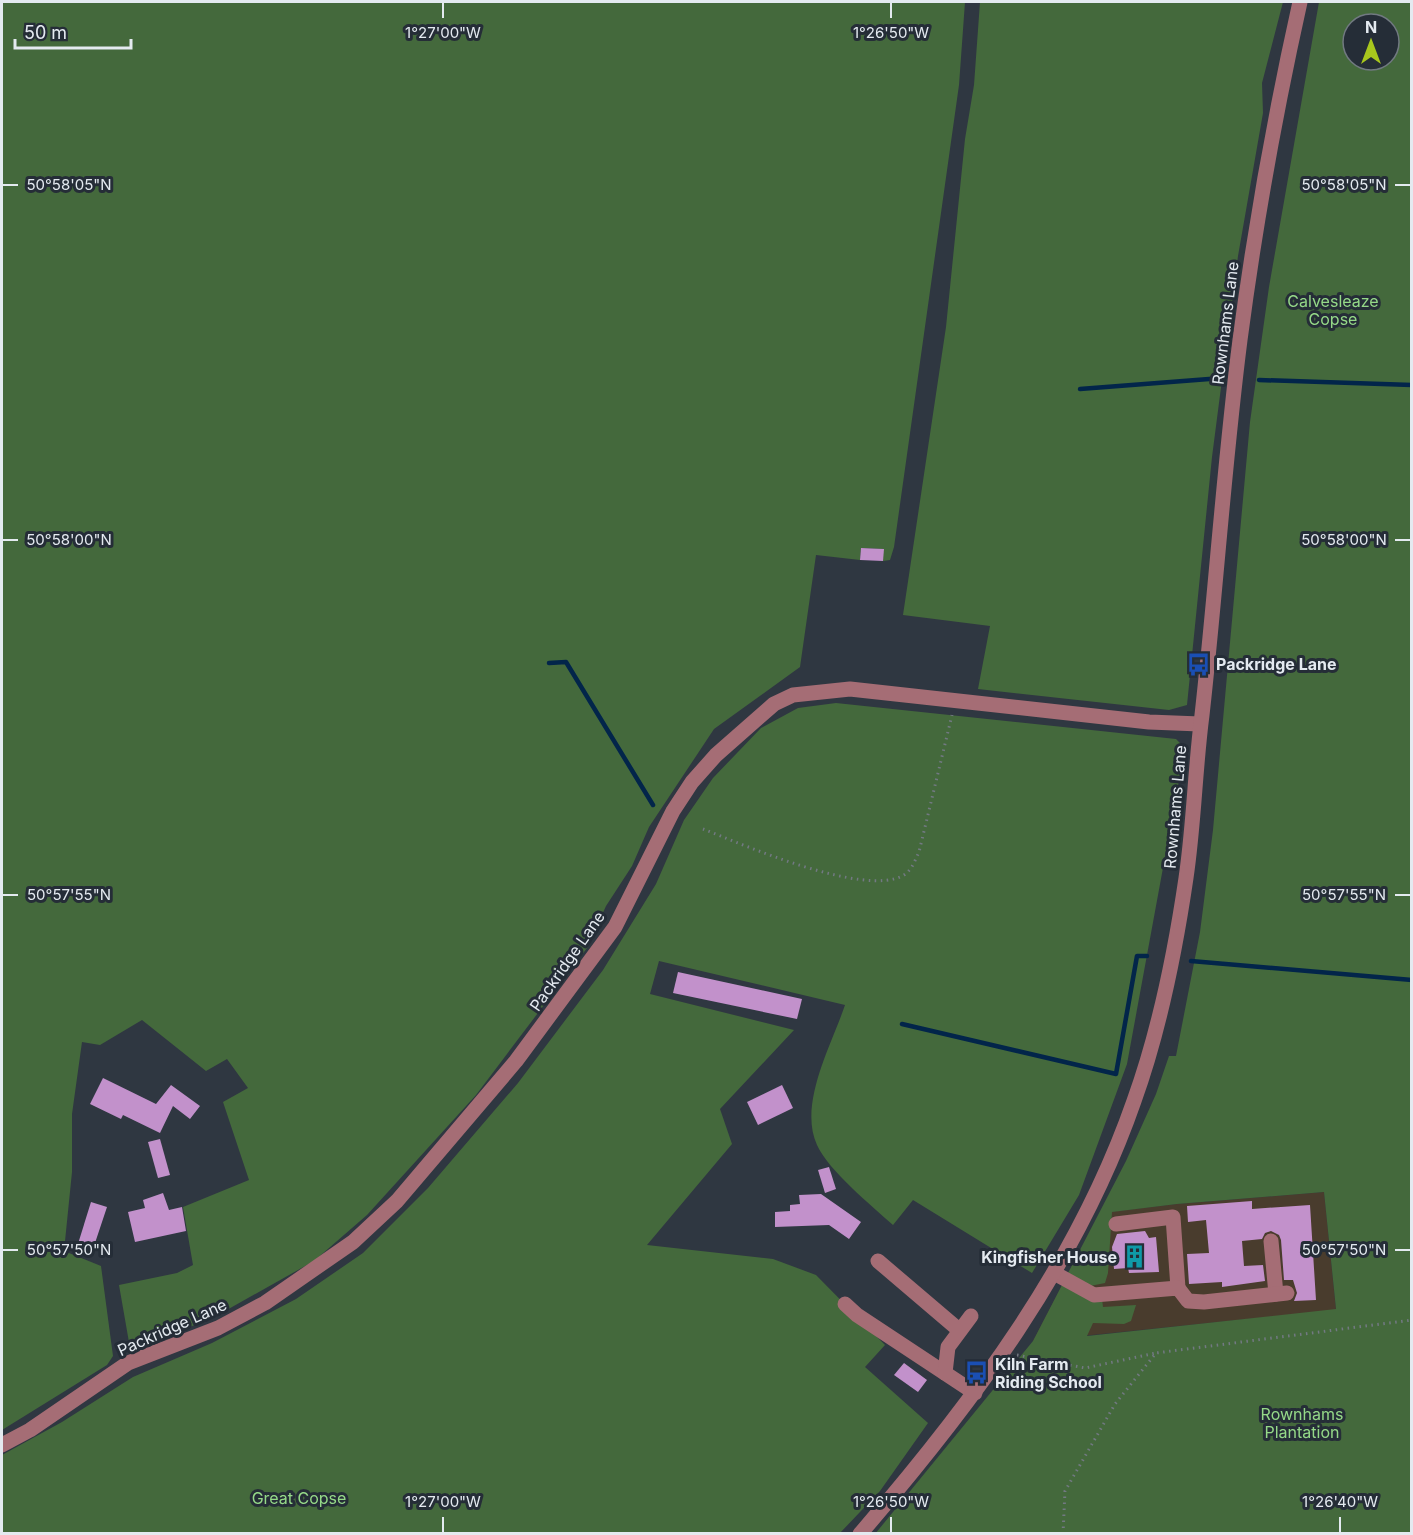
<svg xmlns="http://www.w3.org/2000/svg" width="1413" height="1535" font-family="Inter,sans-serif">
<rect width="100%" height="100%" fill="#2f3741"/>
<polygon fill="#493c2d" points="1324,1192 1336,1310 1033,1341 1100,1213 1177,1204"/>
<g fill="#44693c" fill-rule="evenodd">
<polygon points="2,2 965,2 959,85 894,547 890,560 883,561 883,549 861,548 860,560 816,555 800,667 714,729 649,827 632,866 606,906 587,948 476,1095 367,1215 314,1261 209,1320 130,1348 119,1285 177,1273 193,1265 183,1207 249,1180 223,1102 248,1088 227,1059 206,1071 142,1020 100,1045 82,1042 72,1114 72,1172 64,1251 101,1266 113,1356 107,1365 2,1430"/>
<polygon points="980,2 1283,2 1262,83 1263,113 1238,256 1212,457 1187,705 1169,710 978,689 990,626 903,615 946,327 965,139 974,85"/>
<path d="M1319,2H1411V1533L875,1534L1033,1341L1062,1285L1102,1299L1103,1307L1136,1305L1131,1321L1124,1324L1093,1323L1087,1336L1336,1309L1324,1192L1177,1204L1112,1212L1108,1273L1105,1283L1090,1286L1068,1273L1126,1161L1156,1094L1169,1056H1176L1200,932L1213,830L1250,422L1269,287ZM1353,24H1389V60H1353Z"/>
<path d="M836,703L1176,739L1185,748L1127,1064L1079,1195L1032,1273L913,1200L893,1225C872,1206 828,1170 817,1145C798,1104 832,1044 845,1005L659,961L650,994L794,1030L720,1109L732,1144L647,1245L773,1259L816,1275L885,1345L865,1367L928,1423L880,1491L840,1533L2,1534V1455L62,1422L133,1377L212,1343L296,1299L363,1253L428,1188L518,1083L603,970L656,884L684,820L713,778L761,728L798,708Z"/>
</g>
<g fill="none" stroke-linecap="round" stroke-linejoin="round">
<g stroke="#02254a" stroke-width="4.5">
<polyline points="1259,380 1412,385"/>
<polyline points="1080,389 1222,378"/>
<polyline points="549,663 566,662 653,805"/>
<polyline points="1191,961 1412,980"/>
<polyline points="902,1024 1116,1074 1137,956 1147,956"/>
</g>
</g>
<g fill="#c291cb">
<polygon points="861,548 884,549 883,561 860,560"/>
<polygon points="678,972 802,999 797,1019 673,993"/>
<polygon points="103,1078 156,1104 171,1085 200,1106 190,1119 173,1106 160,1133 123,1115 121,1119 90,1104"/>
<polygon points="782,1085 793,1108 758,1125 747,1102"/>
<polygon points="160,1139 170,1175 158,1178 148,1142"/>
<polygon points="829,1167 836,1189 825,1193 818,1170"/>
<polygon points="163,1193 169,1210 182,1207 186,1231 135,1242 128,1212 145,1208 143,1200"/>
<polygon points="821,1194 861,1222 849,1239 829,1225 775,1227 775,1212 790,1211 790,1205 800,1204 799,1195"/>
<polygon points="1252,1201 1252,1209 1310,1205 1316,1300 1294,1301 1297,1293 1293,1280 1284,1280 1281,1240 1279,1235 1271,1231 1265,1233 1262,1239 1242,1241 1244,1266 1263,1265 1265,1281 1222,1287 1222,1282 1189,1284 1187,1254 1209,1253 1206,1220 1188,1222 1187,1206"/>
<polygon points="91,1202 107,1207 92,1252 77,1247"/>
<polygon points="1145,1231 1149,1238 1156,1237 1159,1272 1129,1273 1128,1268 1114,1269 1112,1247 1117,1234"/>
<polygon points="904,1363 927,1380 918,1392 894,1375"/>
</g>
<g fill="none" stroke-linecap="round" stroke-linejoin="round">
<g stroke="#727982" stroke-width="3" stroke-dasharray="1.5 4.5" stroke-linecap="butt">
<path d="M703,829C744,845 865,898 904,875C912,870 915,860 919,852L952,715"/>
<polyline points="1017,1355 1085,1368 1156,1353"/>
<polyline points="1063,1534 1065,1491 1115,1404 1156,1353 1412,1320"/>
</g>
<g stroke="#a56d75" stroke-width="15">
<polyline points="1116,1224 1173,1217 1178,1288"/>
<polyline points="1271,1241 1276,1294"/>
<polyline points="878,1261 959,1330"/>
<polyline points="1054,1273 1094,1295 1178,1288 1188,1301 1204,1302 1287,1293"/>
<polyline points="845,1304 857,1315 975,1393"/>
<polyline points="945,1373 948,1347 971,1316"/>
<polyline points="2,1445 30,1430 128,1363 218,1328 265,1303 353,1242 397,1201 516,1061 615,927 673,811 692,782 716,755 774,704 793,695 850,689 1149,722 1200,724"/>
<path d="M860,1534C972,1404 1077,1265 1134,1101C1160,1029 1175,953 1186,878C1194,824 1195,769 1202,715C1216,590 1224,465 1240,340C1255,226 1275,114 1300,2"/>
</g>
</g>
<path fill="none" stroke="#e4eaf0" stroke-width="2" d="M443,3V18M891,3V18M3,185H18M1395,185H1410M3,540H18M1395,540H1410M3,895H18M1395,895H1410M3,1250H18M1395,1250H1410M443,1517V1532M891,1517V1532M1340,1517V1532"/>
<defs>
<symbol id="bus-bare" viewBox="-9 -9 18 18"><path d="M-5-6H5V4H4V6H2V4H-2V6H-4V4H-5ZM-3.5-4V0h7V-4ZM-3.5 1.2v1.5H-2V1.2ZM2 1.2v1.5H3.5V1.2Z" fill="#1a4fb4" stroke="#252d37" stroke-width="2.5" paint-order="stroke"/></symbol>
<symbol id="building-bare" viewBox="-9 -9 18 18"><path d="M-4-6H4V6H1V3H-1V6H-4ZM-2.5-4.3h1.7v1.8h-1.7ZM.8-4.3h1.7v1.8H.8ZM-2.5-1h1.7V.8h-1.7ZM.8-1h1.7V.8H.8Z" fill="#0f9aa8" stroke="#252d37" stroke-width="2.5" paint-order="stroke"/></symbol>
</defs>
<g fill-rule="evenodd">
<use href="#bus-bare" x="1182" y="648" width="33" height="33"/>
<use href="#building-bare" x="1118" y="1240" width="33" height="33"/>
<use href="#bus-bare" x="960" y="1356" width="33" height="33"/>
</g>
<g text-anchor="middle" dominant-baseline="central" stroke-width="6" stroke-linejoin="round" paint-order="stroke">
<g font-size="16" fill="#95d988" stroke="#252d37">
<text x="1333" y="301">Calvesleaze<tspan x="1333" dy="18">Copse</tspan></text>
<text x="1302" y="1414">Rownhams<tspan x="1302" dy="18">Plantation</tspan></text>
<text x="299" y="1498">Great Copse</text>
</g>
<g font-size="16" fill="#e4eaf0" stroke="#252d37">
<text transform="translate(1225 323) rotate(-83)">Rownhams Lane</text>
<text transform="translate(1175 807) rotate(-85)">Rownhams Lane</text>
<text transform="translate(567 961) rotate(-55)">Packridge Lane</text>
<text transform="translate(172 1327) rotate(-24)">Packridge Lane</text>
</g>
<g font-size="16" font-weight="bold" fill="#e4eaf0" stroke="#252d37" text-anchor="start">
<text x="1216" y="664">Packridge Lane</text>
<text x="1117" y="1257" text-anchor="end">Kingfisher House</text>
<text x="995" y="1364">Kiln Farm<tspan x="995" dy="18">Riding School</tspan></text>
</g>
</g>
<g font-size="15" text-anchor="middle" fill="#e4eaf0" stroke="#252d37" stroke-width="6" stroke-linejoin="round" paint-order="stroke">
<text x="443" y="38">1°27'00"W</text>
<text x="891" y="38">1°26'50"W</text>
<text x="69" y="190">50°58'05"N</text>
<text x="1344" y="190">50°58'05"N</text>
<text x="69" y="545">50°58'00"N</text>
<text x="1344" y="545">50°58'00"N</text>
<text x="69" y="900">50°57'55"N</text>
<text x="1344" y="900">50°57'55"N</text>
<text x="69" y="1255">50°57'50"N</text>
<text x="1344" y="1255">50°57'50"N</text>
<text x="443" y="1507">1°27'00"W</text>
<text x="891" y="1507">1°26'50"W</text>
<text x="1340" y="1507">1°26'40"W</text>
</g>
<rect width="1413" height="1535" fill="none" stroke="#e4eaf0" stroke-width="6"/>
<g transform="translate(1371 42)"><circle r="28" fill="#252d37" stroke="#717981" stroke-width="1.5"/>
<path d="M0-4.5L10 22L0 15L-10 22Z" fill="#a8c71d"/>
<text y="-9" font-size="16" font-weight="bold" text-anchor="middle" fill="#e4eaf0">N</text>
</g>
<path d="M15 39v9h116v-9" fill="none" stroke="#e4eaf0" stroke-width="3"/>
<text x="24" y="39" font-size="18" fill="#e4eaf0" stroke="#252d37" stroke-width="4.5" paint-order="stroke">50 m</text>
</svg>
